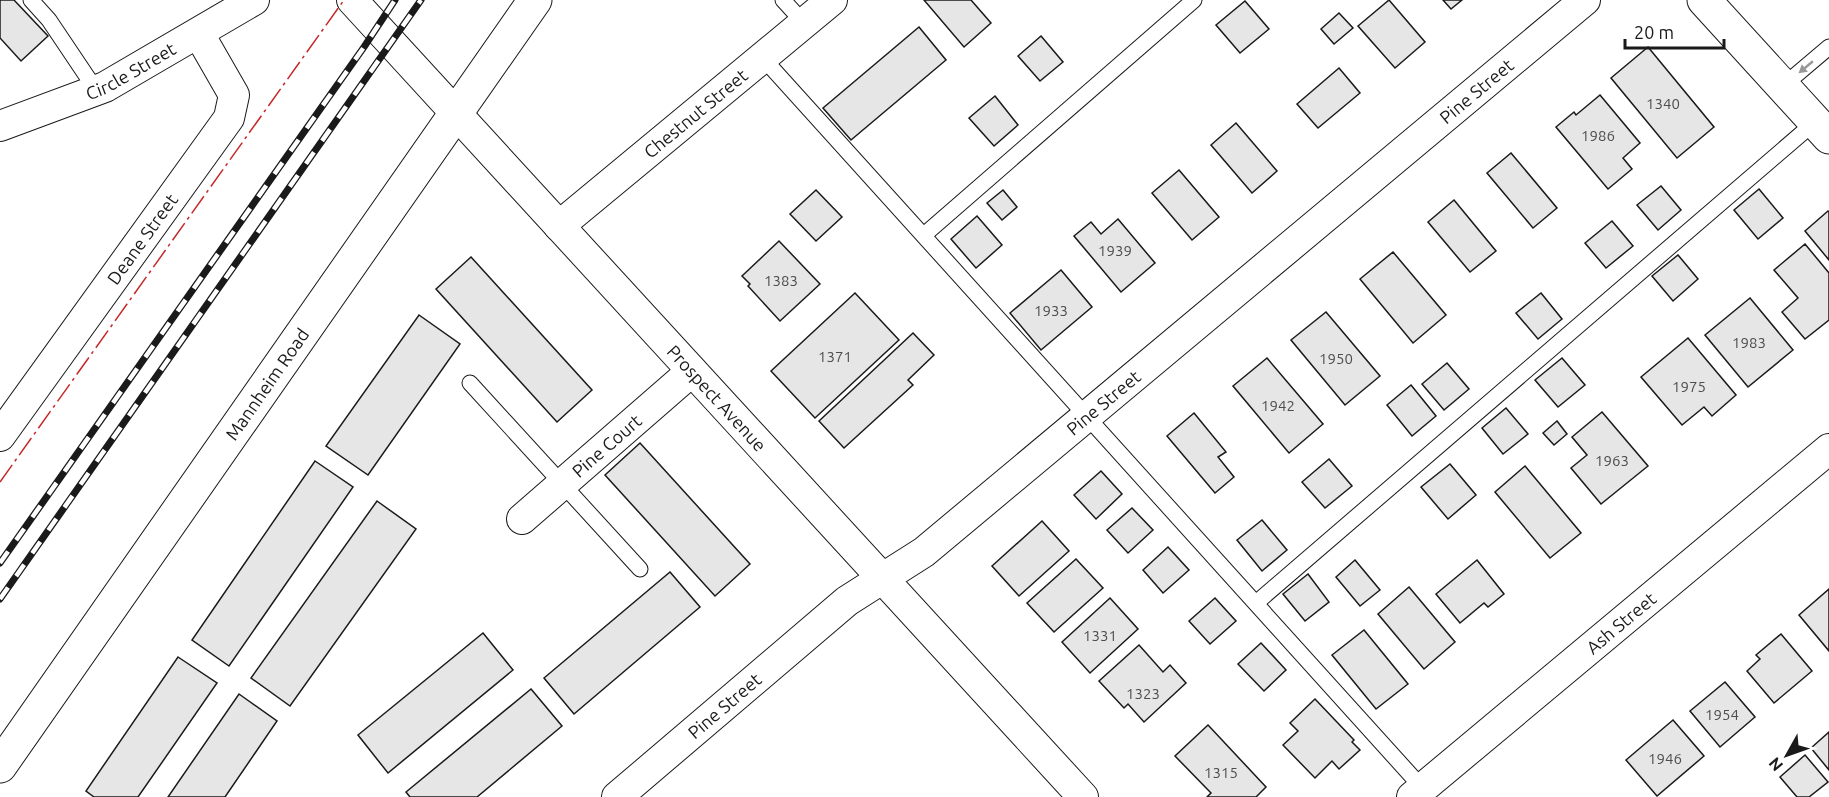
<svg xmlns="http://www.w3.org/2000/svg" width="1829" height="797" font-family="Ubuntu,sans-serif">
<rect width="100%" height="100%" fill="#fff"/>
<g fill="#e6e6e6" stroke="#1a1a1a" stroke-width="1.5">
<polygon points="0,0 14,0 48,36 21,61 0,38"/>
<polygon points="924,0 971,0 991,23 964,47"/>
<polygon points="1389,0 1425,42 1395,68 1358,26"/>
<polygon points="1443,0 1462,0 1451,9"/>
<polygon points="1245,1 1269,29 1240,53 1216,25"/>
<polygon points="1339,13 1353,28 1334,44 1321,29"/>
<polygon points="919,27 946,60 851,140 823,108"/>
<polygon points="1041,36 1063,62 1040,81 1018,56"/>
<polygon points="1648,47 1714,127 1677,158 1611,78"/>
<polygon points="1339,68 1360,93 1318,128 1297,104"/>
<polygon points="1600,95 1640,143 1623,158 1632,169 1608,189 1556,127 1574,112 1576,115"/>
<polygon points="995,96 1018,125 994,146 969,118"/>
<polygon points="1236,123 1277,171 1252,193 1211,145"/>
<polygon points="1511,153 1557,208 1533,228 1487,173"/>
<polygon points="1179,170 1219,217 1192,240 1152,193"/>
<polygon points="1661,186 1681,210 1658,230 1637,205"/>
<polygon points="1759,189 1783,218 1758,239 1734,210"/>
<polygon points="816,190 842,217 816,241 790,214"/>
<polygon points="1003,190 1017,207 1002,220 987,203"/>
<polygon points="1454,200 1496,251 1470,272 1428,222"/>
<polygon points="1828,211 1829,212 1829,260 1805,231"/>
<polygon points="977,216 1002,245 976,268 951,239"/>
<polygon points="1118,219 1155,263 1121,292 1074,236 1091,222 1101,234"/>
<polygon points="1612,221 1633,246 1606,268 1585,243"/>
<polygon points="779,241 820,284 780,321 748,286 750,284 742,276"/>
<polygon points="1805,244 1829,273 1829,320 1805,339 1782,312 1798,298 1774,270"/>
<polygon points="1393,252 1446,315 1413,343 1360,279"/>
<polygon points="1678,255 1698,279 1673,301 1652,276"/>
<polygon points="471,257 592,390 557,422 436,289"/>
<polygon points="1061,270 1092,307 1041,350 1010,313"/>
<polygon points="855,293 899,340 815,418 771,371"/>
<polygon points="1541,293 1562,319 1538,339 1516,313"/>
<polygon points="1750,298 1793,350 1748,387 1705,335"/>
<polygon points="1326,312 1380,376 1345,405 1291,340"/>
<polygon points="419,315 460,344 368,475 326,446"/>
<polygon points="913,333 934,355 908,380 913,385 844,448 819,421"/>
<polygon points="1688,338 1736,395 1712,416 1704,407 1682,425 1641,377"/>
<polygon points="1267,358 1323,424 1289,453 1233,386"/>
<polygon points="1562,358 1585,385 1558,407 1535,380"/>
<polygon points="1447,363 1469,389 1444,410 1422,384"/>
<polygon points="1411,385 1436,416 1412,436 1387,405"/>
<polygon points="1506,408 1528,434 1503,454 1482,428"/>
<polygon points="1602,412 1648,466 1601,504 1571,468 1587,455 1572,437"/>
<polygon points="1194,413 1226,452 1218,457 1234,477 1215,493 1167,436"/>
<polygon points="1557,421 1567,434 1554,445 1543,433"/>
<polygon points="640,443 750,564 715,596 605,475"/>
<polygon points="1329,459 1352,486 1325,508 1302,482"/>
<polygon points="315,461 353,487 229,666 192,640"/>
<polygon points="1450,464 1476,495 1448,519 1421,487"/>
<polygon points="1525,466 1581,533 1550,558 1495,492"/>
<polygon points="1101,471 1122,494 1096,519 1074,495"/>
<polygon points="377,501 416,529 290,706 251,678"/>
<polygon points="1132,508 1153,530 1128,553 1107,530"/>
<polygon points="1262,520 1287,550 1262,571 1237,540"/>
<polygon points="1042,521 1069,551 1019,596 992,566"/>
<polygon points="1168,547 1189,570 1163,593 1143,570"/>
<polygon points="1076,559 1103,588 1054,632 1027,603"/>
<polygon points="1355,560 1380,590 1360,606 1336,577"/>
<polygon points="1477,560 1504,594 1488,607 1484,603 1460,623 1436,594"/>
<polygon points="670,572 700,607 574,714 544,678"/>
<polygon points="1308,574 1329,602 1305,621 1283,594"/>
<polygon points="1409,587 1455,642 1424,669 1378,614"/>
<polygon points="1829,589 1829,651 1799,615"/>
<polygon points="1110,598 1138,629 1090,673 1062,642"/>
<polygon points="1215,598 1236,621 1210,644 1189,621"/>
<polygon points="1364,630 1408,684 1376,709 1332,655"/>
<polygon points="483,633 513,670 388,773 358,735"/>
<polygon points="1781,634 1812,671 1774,703 1747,671 1760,659 1756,655"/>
<polygon points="1261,643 1286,670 1264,691 1238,664"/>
<polygon points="1139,645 1163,672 1170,665 1186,683 1144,722 1128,704 1124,708 1099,681"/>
<polygon points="178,657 217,683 138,797 94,797 86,791"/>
<polygon points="1725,682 1755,717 1720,747 1690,711"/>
<polygon points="531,689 562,726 477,797 410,797 406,792"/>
<polygon points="239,694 277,721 225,797 168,797"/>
<polygon points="1315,699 1354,740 1352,742 1360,750 1339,769 1332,761 1315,778 1283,745 1298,731 1290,723"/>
<polygon points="1673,720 1704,756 1657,796 1626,760"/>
<polygon points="1208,725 1266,787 1256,797 1207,797 1211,793 1175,756"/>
<polygon points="1829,732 1829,770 1811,748"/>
<polygon points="1805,755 1828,782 1809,797 1797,797 1780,777"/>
</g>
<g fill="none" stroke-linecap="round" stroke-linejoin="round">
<defs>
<g id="service">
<polyline points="31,0 49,20 96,90"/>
<polyline points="783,0 804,23"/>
<polyline points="762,57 1426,792"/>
<polyline points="1783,86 1829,47"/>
<polyline points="924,235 1194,0"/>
<polyline points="470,383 640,569"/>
<polyline points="1256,603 1815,122"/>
</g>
<g id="minor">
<path id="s1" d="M352,0L1083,797"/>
<path id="s2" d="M0,126L105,87L254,0"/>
<path id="s3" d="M559,226L832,0"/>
<path id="s4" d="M0,436L229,118L234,95L199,34"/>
<path id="s5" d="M522,519L692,371"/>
<path id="s6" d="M617,797L847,601L924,552L1585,0"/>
<path id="s7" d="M1412,797L1829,449"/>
</g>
<polyline id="tertiary" points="1704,0 1829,137"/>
<g id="primary">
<path id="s8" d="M0,766L535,0"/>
</g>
</defs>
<use href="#service" stroke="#1a1a1a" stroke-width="17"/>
<use href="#minor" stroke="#1a1a1a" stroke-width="32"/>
<use href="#tertiary" stroke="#1a1a1a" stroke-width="35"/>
<use href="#primary" stroke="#1a1a1a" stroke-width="35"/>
<use href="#service" stroke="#fff" stroke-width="15"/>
<use href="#minor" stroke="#fff" stroke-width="30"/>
<use href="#tertiary" stroke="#fff" stroke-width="33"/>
<use href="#primary" stroke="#fff" stroke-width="33"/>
<defs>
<g id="rail">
<polyline points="0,563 364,47 395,0"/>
<polyline points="0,599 421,0"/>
</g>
</defs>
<use href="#rail" stroke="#1a1a1a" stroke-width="7"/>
<use href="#rail" stroke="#fff" stroke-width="4.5" stroke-dasharray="14" stroke-linecap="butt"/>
<polyline stroke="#c62828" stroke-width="1.5" stroke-dasharray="21 4.5 3 4.5" stroke-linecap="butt" points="0,482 344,0"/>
</g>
<defs><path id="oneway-solid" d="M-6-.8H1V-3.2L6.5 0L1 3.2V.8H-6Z" transform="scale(1.5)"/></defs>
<use fill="#989898" href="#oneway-solid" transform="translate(1806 67) rotate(140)"/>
<g text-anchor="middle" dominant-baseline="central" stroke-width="4.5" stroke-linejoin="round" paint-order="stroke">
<g font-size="15" fill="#4d4d4d">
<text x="1663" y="103">1340</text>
<text x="1598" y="135">1986</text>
<text x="1115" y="250">1939</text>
<text x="781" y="280">1383</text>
<text x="1051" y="310">1933</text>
<text x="1749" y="342">1983</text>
<text x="835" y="356">1371</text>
<text x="1336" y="358">1950</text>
<text x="1689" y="386">1975</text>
<text x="1278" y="405">1942</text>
<text x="1612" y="460">1963</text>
<text x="1100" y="635">1331</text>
<text x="1143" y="693">1323</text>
<text x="1722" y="714">1954</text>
<text x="1665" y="758">1946</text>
<text x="1221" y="772">1315</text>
</g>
<g font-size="18" fill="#1a1a1a" stroke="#fff">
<text stroke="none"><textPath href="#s2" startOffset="142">Circle Street</textPath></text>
<text stroke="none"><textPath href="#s6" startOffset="1113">Pine Street</textPath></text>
<text stroke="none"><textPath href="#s3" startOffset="177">Chestnut Street</textPath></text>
<text stroke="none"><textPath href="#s4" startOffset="243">Deane Street</textPath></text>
<text stroke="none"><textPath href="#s8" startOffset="466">Mannheim Road</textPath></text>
<text stroke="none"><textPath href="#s1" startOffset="540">Prospect Avenue</textPath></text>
<text stroke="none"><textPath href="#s6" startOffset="627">Pine Street</textPath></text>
<text stroke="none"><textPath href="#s5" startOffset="112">Pine Court</textPath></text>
<text stroke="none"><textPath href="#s7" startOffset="272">Ash Street</textPath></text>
<text stroke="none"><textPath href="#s6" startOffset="141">Pine Street</textPath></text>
</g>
</g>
<g transform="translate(1787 755) rotate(230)" stroke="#ffffff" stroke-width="4.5" paint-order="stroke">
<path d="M0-4.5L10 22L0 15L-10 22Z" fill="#1a1a1a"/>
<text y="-9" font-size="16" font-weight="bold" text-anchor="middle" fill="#1a1a1a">N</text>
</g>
<path d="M1625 39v9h99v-9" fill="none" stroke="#1a1a1a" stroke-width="3"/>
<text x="1634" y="39" font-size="18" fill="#1a1a1a" stroke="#ffffff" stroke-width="4.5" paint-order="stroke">20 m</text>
</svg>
